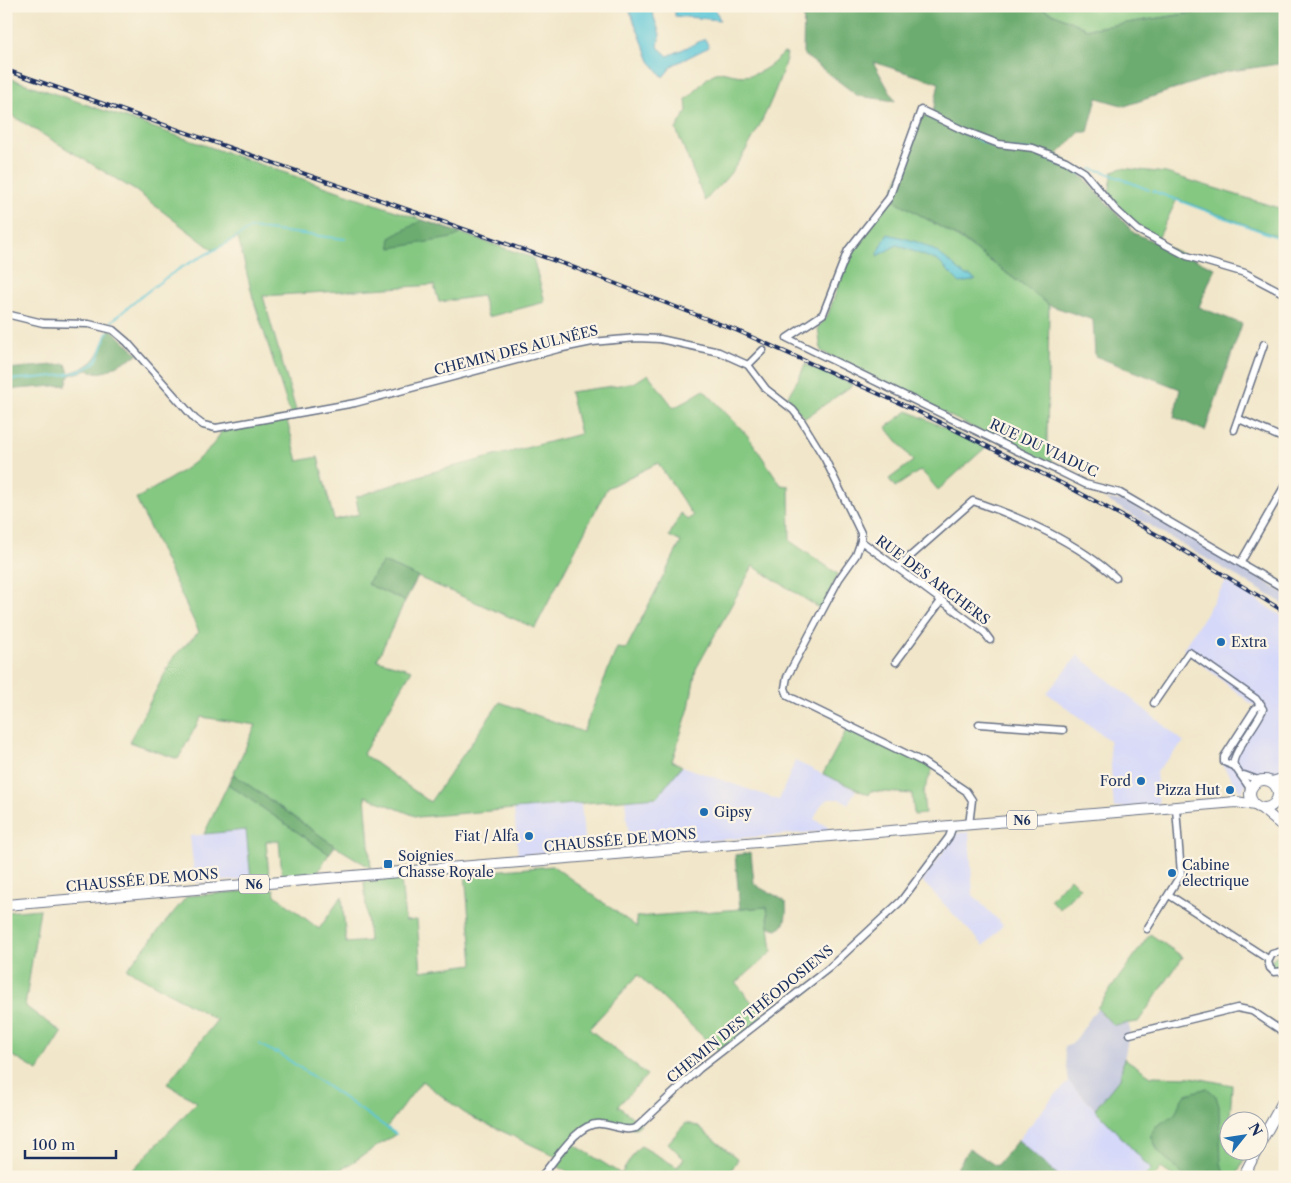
<svg xmlns="http://www.w3.org/2000/svg" width="1291" height="1183" font-family="'Libre Caslon Text',serif">
<rect width="100%" height="100%" fill="#fcf5e5"/>
<filter id="ink" filterUnits="userSpaceOnUse"><feTurbulence type="fractalNoise" baseFrequency=".02" numOctaves="2"/><feDisplacementMap in="SourceGraphic" scale="10" xChannelSelector="R" yChannelSelector="G"/><feConvolveMatrix kernelMatrix="1 2 1 2 8 2 1 2 1" color-interpolation-filters="sRGB"/></filter>
<filter id="wash" filterUnits="userSpaceOnUse"><feTurbulence type="fractalNoise" baseFrequency=".0096" numOctaves="4" result="noise"/><feDisplacementMap in="SourceGraphic" scale="20" xChannelSelector="R" yChannelSelector="G"/><feGaussianBlur stdDeviation="1.12" result="paint"/><feColorMatrix in="noise" values="0 0 0 0 0 0 0 0 0 0 0 0 0 0 0 0 0 1.4 0 .05"/><feComposite in="paint" operator="in"/></filter>
<g filter="url(#wash)">
<rect width="100%" height="100%" fill="#f1e6c9"/>
<g fill="#d5d8f9">
<polygon points="1226,581 1285,618 1285,771 1278,774 1263,772 1250,776 1241,793 1225,769 1221,759 1261,700 1254,706 1183,649"/>
<polygon points="1078,655 1184,742 1156,772 1159,804 1114,808 1109,740 1047,693"/>
<polygon points="795,761 856,790 848,804 839,799 829,799 821,805 814,819 828,827 828,831 630,847 625,800 657,797 682,766 779,800"/>
<polygon points="581,804 585,850 518,855 514,809"/>
<polygon points="246,830 251,879 195,883 190,836"/>
<polygon points="969,832 973,895 1003,925 984,946 922,881 957,833"/>
<polygon points="1069,1082 1151,1169 1143,1177 1060,1177 1018,1140 1053,1097"/>
</g>
<g fill="#bdc3de">
<polygon points="1103,498 1127,502 1249,572 1285,594 1284,604"/>
<polygon points="1097,1008 1113,1025 1128,1023 1130,1030 1120,1078 1095,1109 1069,1082 1064,1047 1072,1044 1077,1038"/>
</g>
<g fill="#85c882" stroke="#507c70" fill-rule="evenodd">
<polygon points="1037,6 1238,6 1087,29"/>
<path d="M783,53L787,54C779,90 752,146 729,175C722,184 712,192 705,201L676,129L687,111L686,99C697,92 704,77 716,73C722,71 729,74 735,75C755,79 771,67 783,53Z"/>
<polygon points="6,77 533,258 545,302 488,317 482,296 439,302 434,285 263,296 297,414 291,416 253,298 238,238 213,250 136,191 6,112"/>
<polygon points="1122,168 1166,173 1285,210 1285,239 1177,199 1158,239 1129,220 1108,198 1113,171"/>
<polygon points="891,198 962,240 1049,305 1047,445 1055,469 821,351 818,327 827,317 851,251"/>
<polygon points="805,364 853,385 805,418 786,399 800,376"/>
<path d="M648,374L674,408L704,390L748,436L781,485L789,486L790,541L838,574L821,609L753,566L696,669L689,708L672,761L682,766L657,797L418,817L365,796L371,868L335,846L233,774L256,725L201,717L178,759L129,742L174,656L199,632L136,499C162,483 212,458 222,429L286,417L298,461L318,457L334,520L359,514L356,497L425,474L580,434L570,392L634,383ZM658,463L693,516L687,520L681,513L669,536L681,542L626,649L617,648L583,732L500,702L430,802L363,754L412,670L377,660L405,601L367,584L383,562L535,628L607,488Z"/>
<polygon points="908,411 986,447 938,490 921,470 895,487 889,479 913,461 886,427"/>
<polygon points="848,727 933,768 923,793 925,814 914,815 912,794 871,791 869,795 823,774"/>
<polygon points="228,784 329,854 317,873 282,876 279,841 266,841 269,877 251,879 246,830 204,834"/>
<polygon points="553,866 637,927 636,917 767,907 772,952 736,983 764,1017 718,1051 638,975 589,1029 647,1075 618,1106 641,1124 636,1128 594,1124 570,1142 621,1174 637,1149 641,1146 677,1167 684,1159 668,1143 686,1123 697,1126 738,1159 727,1177 575,1177 553,1163 558,1157 467,1115 422,1081 387,1127 396,1134 330,1177 126,1177 197,1102 167,1084 217,1020 127,969 187,896 274,889 275,895 319,929 342,896 346,943 369,941 364,882 401,878 405,921 417,920 421,971 473,964 465,873"/>
<polygon points="1070,878 1080,888 1060,909 1050,900"/>
<polygon points="40,909 25,1006 62,1033 38,1071 6,1052 6,912"/>
<polygon points="1150,934 1183,957 1138,1022 1113,1025 1097,1008"/>
<polygon points="1278,954 1285,957 1285,969 1275,971 1270,961"/>
<polygon points="1124,1058 1151,1076 1191,1077 1232,1085 1228,1150 1246,1156 1236,1177 1174,1177 1161,1168 1154,1177 1143,1177 1151,1169 1095,1109 1120,1078"/>
</g>
<g fill="#6cac70" stroke="#446e67">
<polygon points="804,6 1037,6 1087,29 1238,6 1285,6 1285,63 1225,72 1125,106 1097,98 1088,132 1080,132 1058,154 1086,180 1134,233 1215,268 1199,307 1242,324 1205,431 1174,417 1180,389 1095,356 1093,320 1049,305 963,240 891,198 921,118 933,112 939,83 873,62 895,101 858,96 803,54"/>
<polygon points="422,220 461,234 452,238 391,248 390,238"/>
<path d="M110,328L138,354L107,371L99,373L87,370L70,375L66,385L6,390V369L66,364L69,373C98,365 99,354 110,328Z"/>
<polygon points="383,562 418,577 405,601 367,584"/>
<polygon points="233,774 335,846 329,854 228,784"/>
<path d="M751,853L754,883C763,892 776,893 786,903C787,914 786,937 769,926L767,907L740,909L735,855Z"/>
<polygon points="1207,1088 1216,1096 1219,1106 1221,1163 1223,1170 1232,1177 1185,1177 1158,1151 1151,1135 1155,1127 1175,1114 1181,1100 1187,1094"/>
<polygon points="1018,1140 1060,1177 952,1177 969,1148 996,1166"/>
</g>
<g fill="#5dc7d8" stroke="#3c7b9b">
<polygon points="631,6 650,6 660,34 658,47 668,56 705,39 709,47 673,65 663,77 650,61 629,9"/>
<polygon points="675,6 714,6 720,20 675,16"/>
<path d="M887,234C927,243 935,248 965,276H970L976,280L960,283L938,261L897,245L877,256Z"/>
</g>
<g fill="none" stroke-linecap="round" stroke-linejoin="round">
<g stroke="#5dc7d8" stroke-width="2">
<polyline points="933,119 997,148 1032,151 1081,174"/>
<polyline points="1091,169 1102,171 1149,190"/>
<polyline points="1153,191 1285,240"/>
<path d="M112,321C134,302 155,284 179,269C202,255 229,245 250,228L345,239"/>
<path d="M6,380C28,378 82,378 96,361C101,354 104,341 108,332"/>
<polyline points="259,1044 275,1053 277,1052 396,1134"/>
</g>
</g>
</g>
<g filter="url(#ink)">
<g fill="none" stroke-linecap="round" stroke-linejoin="round">
<defs>
<g id="minor">
<polyline points="1285,294 1245,273 1187,256 1138,230 1115,209 1084,172 1066,161 1033,148 999,144 965,131 921,110 889,198 848,250 823,314 787,338 1085,484 1120,493 1285,589"/>
<polyline points="6,314 43,323 89,324 113,330 127,342 195,419 203,425 216,428 355,403 558,349 592,342 637,338 660,339 719,352 748,365 766,389 793,410 801,420 825,459 861,533 861,541 856,555 839,579 787,677 785,688 788,696 921,761 966,791 972,800 969,825"/>
<polyline points="748,365 763,350"/>
<polyline points="1239,419 1285,439"/>
<polyline points="1234,430 1264,344"/>
<polyline points="861,541 984,632 990,640"/>
<polyline points="1241,562 1285,485"/>
<path d="M897,568L973,501C1021,517 1080,544 1116,578"/>
<polyline points="896,662 941,601"/>
<path d="M1154,703L1189,652L1256,699L1263,709C1259,722 1230,755 1234,765C1238,773 1246,781 1250,789"/>
<polyline points="979,724 1063,730"/>
<polyline points="1234,766 1224,762 1224,757 1255,709 1261,704"/>
<polyline points="1244,775 1258,780"/>
<polyline points="1169,895 1268,959"/>
<polyline points="1147,929 1181,874 1176,808"/>
<polyline points="1285,955 1279,952 1272,954 1268,962 1270,968 1274,972 1285,971"/>
<polyline points="1130,1034 1237,1008 1252,1011 1285,1033"/>
<path d="M541,1177C555,1161 578,1121 601,1124C614,1125 624,1132 636,1128L699,1069L829,968L901,901L949,837L953,826"/>
</g>
<g id="primary">
<circle cx="1264" cy="794" r="14"/>
<polyline points="1272,782 1285,778"/>
<polyline points="1261,808 1285,828"/>
<polyline points="6,905 1236,802 1255,805"/>
<polyline points="1258,1147 1285,1098"/>
<polyline points="1243,1177 1257,1150"/>
</g>
</defs>
<use href="#minor" stroke="#666f83" stroke-width="9"/>
<use href="#primary" stroke="#666f83" stroke-width="12"/>
<use href="#minor" stroke="#fff" stroke-width="6"/>
<use href="#primary" stroke="#fff" stroke-width="10"/>
<defs>
<polyline id="rail" points="6,70 570,266 738,331 917,411 1065,485 1163,538 1285,612"/>
</defs>
<use href="#rail" stroke="#1b2f5e" stroke-width="4"/>
<use href="#rail" stroke="#fcf5e5" stroke-width="2" stroke-dasharray="5.5" stroke-linecap="butt"/>
</g>
</g>
<g fill="#1f6fb2" stroke="#fcf5e5" stroke-width="2">
<circle cx="1221" cy="642" r="5"/>
<circle cx="1141" cy="781" r="5"/>
<circle cx="1230" cy="790" r="5"/>
<circle cx="704" cy="812" r="5"/>
<circle cx="529" cy="836" r="5"/>
<rect x="383" y="859" width="10" height="10" rx="2.5"/>
<circle cx="1172" cy="873" r="5"/>
</g>
<g text-anchor="middle" dominant-baseline="central" stroke-width="4.5" stroke-linejoin="round" paint-order="stroke">
<g fill="#fcf5e5" stroke="#5e6a86" stroke-width="1">
<rect x="1007" y="810.5" width="30" height="19" rx="4"/>
<rect x="239" y="874.5" width="30" height="19" rx="4"/>
</g>
<g font-size="12" font-weight="bold" fill="#1b2f5e">
<text x="1022" y="820">N6</text>
<text x="254" y="884">N6</text>
</g>
<g font-size="14" fill="#1b2f5e" stroke="#fcf5e5">
<text transform="translate(516 350) rotate(-14)">CHEMIN DES AULNÉES</text>
<text transform="translate(1044 448) rotate(25)">RUE DU VIADUC</text>
<text transform="translate(933 580) rotate(37)">RUE DES ARCHERS</text>
<text transform="translate(620 840) rotate(-5)">CHAUSSÉE DE MONS</text>
<text transform="translate(142 880) rotate(-5)">CHAUSSÉE DE MONS</text>
<text transform="translate(750 1014) rotate(-39)">CHEMIN DES THÉODOSIENS</text>
</g>
<g font-size="14" fill="#1b2f5e" stroke="#fcf5e5" text-anchor="start">
<text x="1231" y="642">Extra</text>
<text x="1131" y="781" text-anchor="end">Ford</text>
<text x="1220" y="790" text-anchor="end">Pizza Hut</text>
<text x="714" y="812">Gipsy</text>
<text x="519" y="836" text-anchor="end">Fiat / Alfa</text>
<text x="398" y="856">Soignies<tspan x="398" dy="16">Chasse Royale</tspan></text>
<text x="1182" y="865">Cabine<tspan x="1182" dy="16">électrique</tspan></text>
</g>
</g>
<rect width="1291" height="1183" fill="none" stroke="#fcf5e5" stroke-width="25"/>
<g transform="translate(1244 1136) rotate(60)"><circle r="24" fill="#fcf5e5" stroke="#a2a6af"/>
<path d="M0-4L9 19L0 12L-9 19Z" fill="#1f6fb2"/>
<text y="-8" font-size="14" font-weight="bold" text-anchor="middle" fill="#1b2f5e">N</text>
</g>
<path d="M25 1150v8h91v-8" fill="none" stroke="#1b2f5e" stroke-width="2.5"/>
<text x="32" y="1150" font-size="15" fill="#1b2f5e" stroke="#fcf5e5" stroke-width="4" paint-order="stroke">100 m</text>
</svg>
